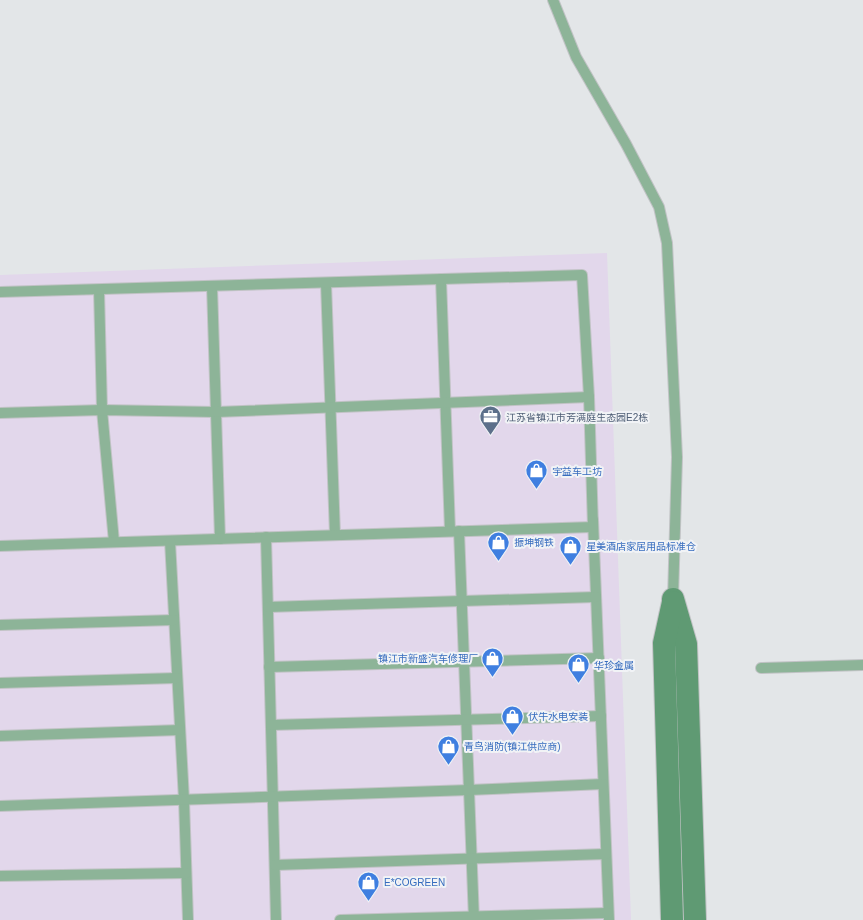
<svg xmlns="http://www.w3.org/2000/svg" width="863" height="920" font-family="Helvetica,'Noto Sans SC',sans-serif">
<rect width="100%" height="100%" fill="#e3e6e8"/>
<polygon fill="#e2d7eb" points="607,253 631,920 0,920 0,275"/>
<g fill="none" stroke-linecap="round" stroke-linejoin="round">
<defs>
<g id="lane">
<polyline points="553,0 576,57 626,144 659,207 667,243 677,457 673,599"/>
<polyline points="441,279 450,531"/>
<polyline points="326,283 335,535"/>
<polyline points="212,286 220,539"/>
<polyline points="99,290 102,410 114,542"/>
<polyline points="0,292 582,275 589,397 593,527 0,546"/>
<polyline points="0,413 102,410 216,412 589,397"/>
<polyline points="593,520 609,920"/>
<polyline points="459,531 474,920"/>
<polyline points="266,537 276,920"/>
<polyline points="170,541 184,800 188,920"/>
<polyline points="268,607 596,597"/>
<polyline points="0,625 174,620"/>
<polyline points="269,667 599,658"/>
<polyline points="761,668 863,665"/>
<polyline points="0,683 177,678"/>
<polyline points="271,725 601,716"/>
<polyline points="0,736 180,730"/>
<polyline points="0,806 469,790 603,784"/>
<polyline points="275,865 606,854"/>
<polyline points="0,876 186,873"/>
<polyline points="340,920 608,913"/>
</g>
<g id="secondary">
<polyline points="673,599 686,644 695,920"/>
<polyline points="672,920 664,643 673,602"/>
</g>
</defs>
<use href="#lane" stroke="#c1c3c5" stroke-width="12"/>
<use href="#secondary" stroke="#c1c3c5" stroke-width="24"/>
<use href="#lane" stroke="#8db498" stroke-width="10"/>
<use href="#secondary" stroke="#5f9a73" stroke-width="22"/>
</g>
<defs>
<symbol id="office-pin" viewBox="-11 -11 22 30"><path d="M0 17L-7.5 6A9.5 9.5 0 1 1 7.5 6Z" fill="#5c6f8a" stroke="#f1f3f6"/><path d="M-6-3h4V-5.5h4V-3h4V5H-6ZM-1-4.5V-3h2v-1.5ZM-6 0V1H6V0Z" fill="#fff"/></symbol>
<symbol id="shop-pin" viewBox="-11 -11 22 30"><path d="M0 17L-7.5 6A9.5 9.5 0 1 1 7.5 6Z" fill="#3f7fe0" stroke="#f1f3f6"/><path d="M-5-2.5h2.3a2.7 3.5 0 0 1 5.4 0H5L5.5 6h-11ZM-1.5-2.5h3a1.5 2.3 0 0 0-3 0Z" fill="#fff"/></symbol>
</defs>
<g fill-rule="evenodd">
<use href="#office-pin" x="478" y="404" width="25" height="34"/>
<use href="#shop-pin" x="524" y="458" width="25" height="34"/>
<use href="#shop-pin" x="486" y="530" width="25" height="34"/>
<use href="#shop-pin" x="558" y="534" width="25" height="34"/>
<use href="#shop-pin" x="480" y="646" width="25" height="34"/>
<use href="#shop-pin" x="566" y="652" width="25" height="34"/>
<use href="#shop-pin" x="500" y="704" width="25" height="34"/>
<use href="#shop-pin" x="436" y="734" width="25" height="34"/>
<use href="#shop-pin" x="356" y="870" width="25" height="34"/>
</g>
<g text-anchor="middle" dominant-baseline="central" stroke-width="4" stroke-linejoin="round" paint-order="stroke">
<g font-size="10" fill="#4e5e75" stroke="#f1f3f6" text-anchor="start">
<text x="506" y="417">江苏省镇江市芳满庭生态园E2栋</text>
</g>
<g font-size="10" fill="#366cbe" stroke="#f1f3f6" text-anchor="start">
<text x="552" y="471">宇益车工坊</text>
<text x="514" y="542">振坤钢铁</text>
<text x="586" y="546">星美酒店家居用品标准仓</text>
<text x="478" y="658" text-anchor="end">镇江市新盛汽车修理厂</text>
<text x="594" y="665">华珍金属</text>
<text x="528" y="716">伏牛水电安装</text>
<text x="464" y="746">青鸟消防(镇江供应商)</text>
<text x="384" y="882">E*COGREEN</text>
</g>
</g>
</svg>
